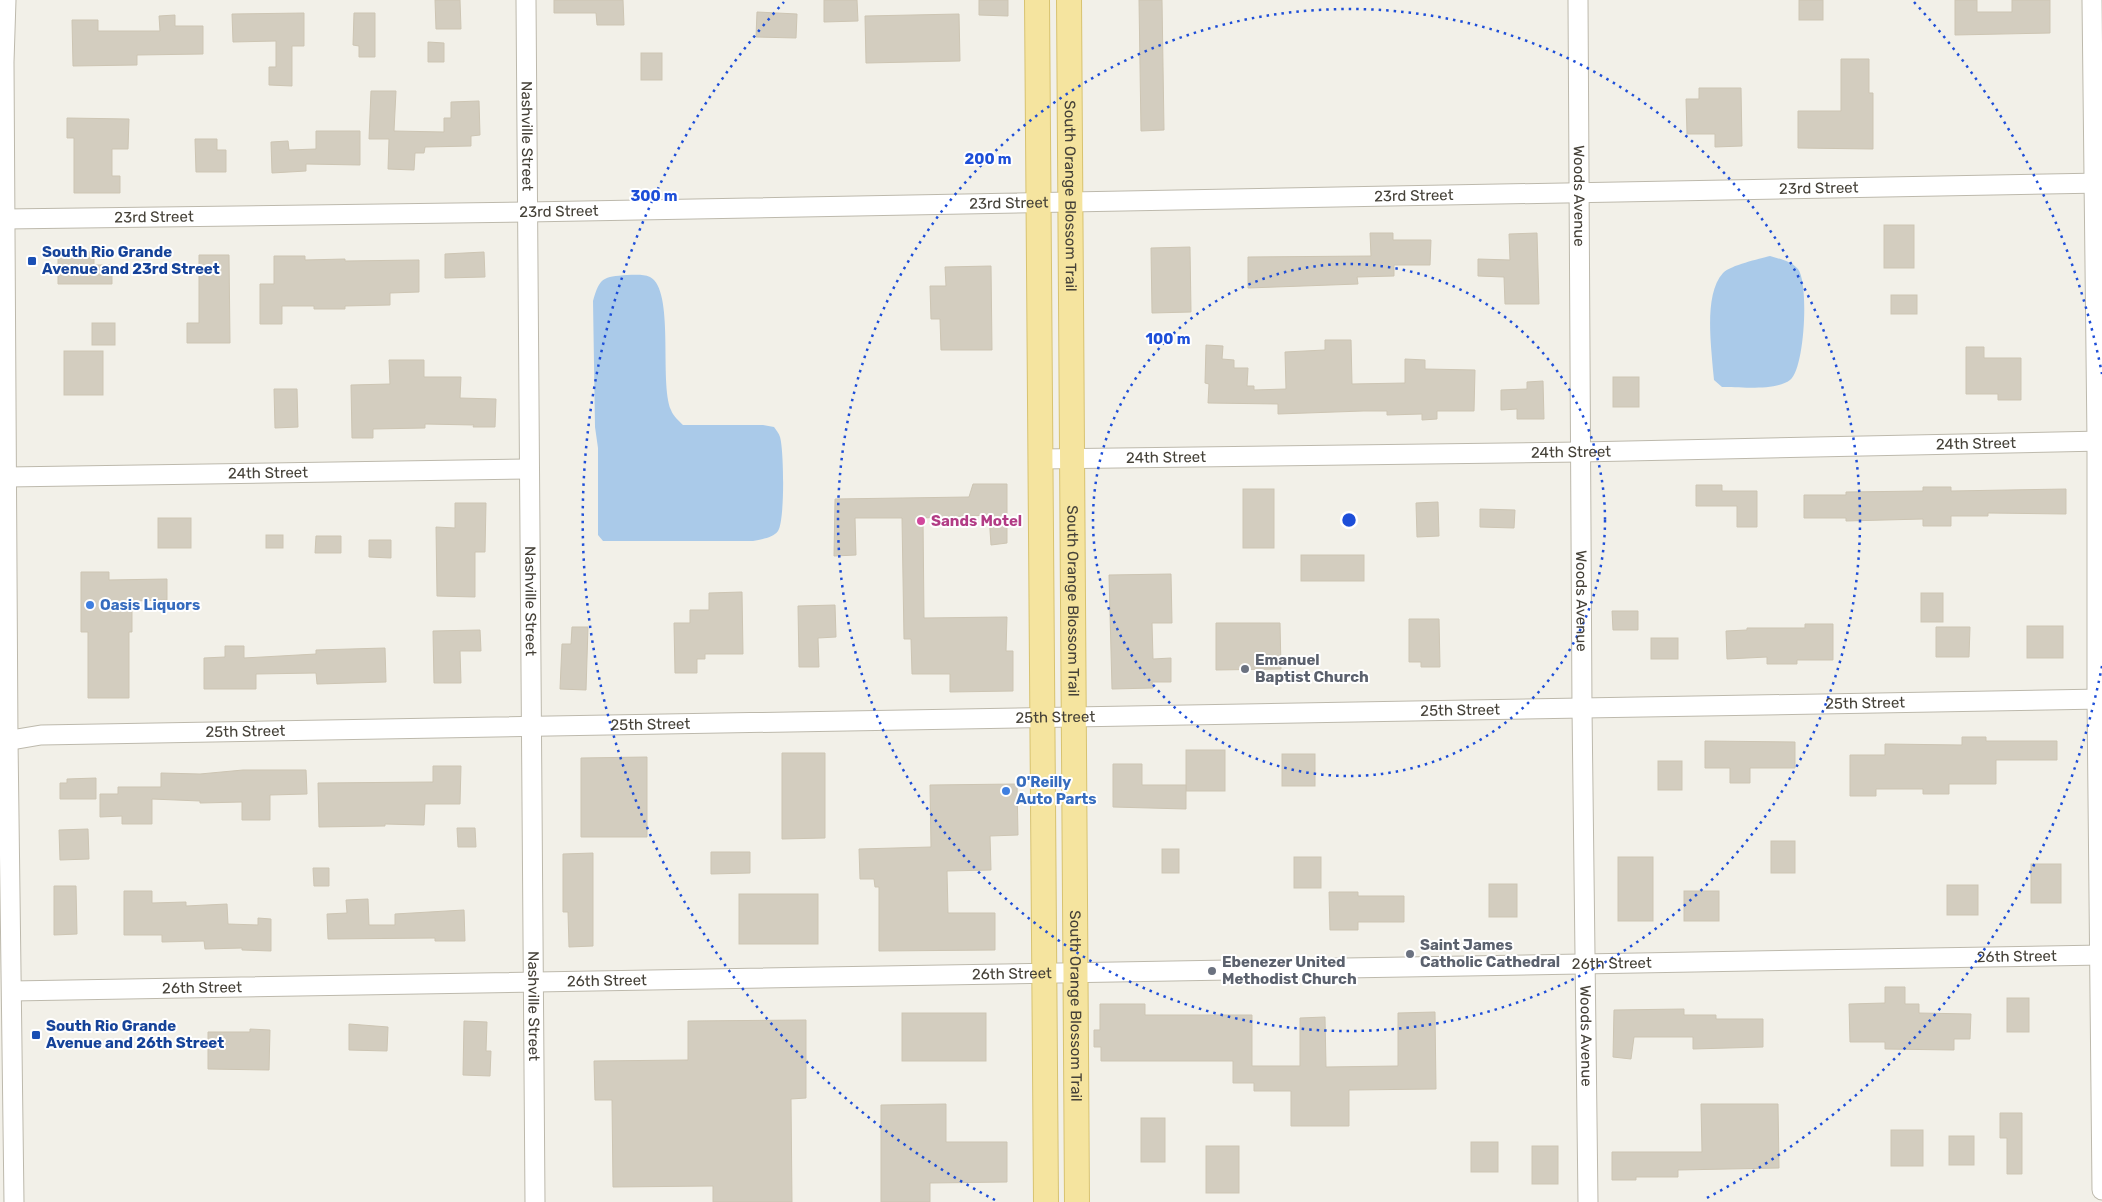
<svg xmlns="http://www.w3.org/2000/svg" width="2102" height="1202" font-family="Rubik,sans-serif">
<rect width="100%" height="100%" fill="#f2f0e8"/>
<g fill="#aacae9">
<path d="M1770,256C1780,259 1791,261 1798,269C1809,283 1805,369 1790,380C1776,391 1739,387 1722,387L1714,380L1713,370C1711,343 1704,294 1723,273C1731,265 1759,259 1770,256Z"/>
<path d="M627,275C635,275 643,274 650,277C675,290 659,382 671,410C673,416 679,421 683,425H763L774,427C776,430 779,433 780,437C784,450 785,521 778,531C773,538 762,539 753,541H603L598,535V448L595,427L593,301C600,277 603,277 627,275Z"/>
</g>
<g fill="#d3cdbf" stroke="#cdc5b3">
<polygon points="435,0 460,0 461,29 436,29"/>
<polygon points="554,0 623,0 624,25 597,25 596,13 554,13"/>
<polygon points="824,0 857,0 858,21 824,22"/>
<polygon points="979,0 1008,0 1008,16 979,15"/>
<polygon points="1139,0 1162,0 1164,130 1141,131"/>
<rect x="1799" y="0" width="24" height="20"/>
<polygon points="1955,0 1977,0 1977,12 2012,12 2012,0 2050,0 2050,33 1955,35"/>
<polygon points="757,12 797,14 796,38 756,37"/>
<polygon points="304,13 304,46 292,46 292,86 269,85 269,67 276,67 276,41 233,42 232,14"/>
<polygon points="354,13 375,13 375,57 359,57 359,46 353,45"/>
<polygon points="959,14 960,61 866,63 865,16"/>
<polygon points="175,15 175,26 203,26 203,54 137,55 137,65 73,66 72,20 98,20 98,31 160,31 159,16"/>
<polygon points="428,42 444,43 444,62 428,62"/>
<rect x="641" y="53" width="21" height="27"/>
<polygon points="1841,59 1869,59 1869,93 1873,93 1873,149 1798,148 1798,111 1841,111"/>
<polygon points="1699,88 1741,88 1742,146 1715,147 1715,134 1687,134 1686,99 1699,99"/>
<polygon points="371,91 396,91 394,131 444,132 444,118 451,118 451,102 479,101 480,135 471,136 471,146 425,147 424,153 415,153 414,170 388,169 389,139 369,139"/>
<polygon points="67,118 129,119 128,149 112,149 112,176 120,176 120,193 74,193 74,138 67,138"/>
<polygon points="316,131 360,131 360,165 306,164 306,171 272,173 271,142 288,141 289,150 316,149"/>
<polygon points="195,139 217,139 217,150 226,150 226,172 196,172"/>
<rect x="1884" y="225" width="30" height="43"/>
<polygon points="1370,233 1393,233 1393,240 1431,240 1430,265 1394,265 1394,276 1357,277 1358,284 1248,288 1248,257 1371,256"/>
<polygon points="1537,233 1539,304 1505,304 1504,277 1478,276 1478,259 1510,260 1509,234"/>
<polygon points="1190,247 1191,312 1152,313 1151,248"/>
<polygon points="58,252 94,252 94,265 112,265 112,284 58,284"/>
<polygon points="484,252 485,277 445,278 445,254"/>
<polygon points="199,255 229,255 230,343 187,343 187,323 199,323"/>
<polygon points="274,256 305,256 305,260 345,259 345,261 419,260 419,292 390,293 390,305 345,306 345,309 314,309 314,306 282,306 282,324 260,324 260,284 274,284"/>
<polygon points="991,266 992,350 941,350 940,319 931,319 930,286 946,286 945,267"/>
<rect x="1891" y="295" width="26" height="19"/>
<rect x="92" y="323" width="23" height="22"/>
<polygon points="1325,340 1351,340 1352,384 1405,383 1405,359 1425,360 1425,369 1475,370 1474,411 1437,411 1437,419 1422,420 1422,414 1387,415 1387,411 1363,411 1278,414 1278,404 1208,403 1209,384 1205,383 1206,345 1223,346 1222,359 1234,360 1234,368 1248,368 1247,386 1254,386 1254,390 1286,389 1285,352 1325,350"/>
<polygon points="1966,347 1984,347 1984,358 2021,358 2021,400 1998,400 1998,394 1966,394"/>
<rect x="64" y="351" width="39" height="44"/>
<polygon points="389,360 424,360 424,377 461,377 460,398 496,399 495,427 473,427 474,425 425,424 425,428 373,429 373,438 352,438 351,385 390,384"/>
<rect x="1613" y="377" width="26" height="30"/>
<polygon points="1543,381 1544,419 1517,419 1517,409 1501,410 1501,390 1527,389 1527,382"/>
<polygon points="274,389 297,389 298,427 275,428"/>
<polygon points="973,484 1007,484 1007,543 991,545 989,515 923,518 924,618 1007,617 1006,651 1013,651 1013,691 950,692 950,674 912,674 911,639 904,639 902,518 855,518 856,555 834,556 835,499 969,497"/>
<polygon points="1696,485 1722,485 1722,491 1757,491 1757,527 1737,527 1737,506 1696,506"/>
<polygon points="1923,487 1951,487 1951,491 2066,489 2066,514 1988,513 1988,516 1951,516 1951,526 1923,526 1923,519 1846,521 1846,518 1804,518 1804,495 1846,495 1846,492 1923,491"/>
<rect x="1243" y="489" width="31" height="59"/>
<polygon points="1438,502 1439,536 1417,537 1416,503"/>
<polygon points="455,503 486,503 485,552 475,552 475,597 437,596 436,527 455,528"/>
<polygon points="1480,509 1515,510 1514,528 1480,527"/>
<rect x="158" y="518" width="33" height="30"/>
<rect x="266" y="535" width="17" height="13"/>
<polygon points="316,536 341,536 341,553 315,553"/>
<polygon points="369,540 391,540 391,558 369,557"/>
<rect x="1301" y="555" width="63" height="26"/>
<polygon points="81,572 109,572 109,580 167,579 167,600 132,601 132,632 129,632 129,698 88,698 88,632 81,632"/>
<polygon points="1171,574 1172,623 1152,623 1153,659 1171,658 1171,682 1152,682 1153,688 1112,689 1109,575"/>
<polygon points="742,592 743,654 705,654 705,659 697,659 697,673 675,673 674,623 690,623 690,610 709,610 709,593"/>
<rect x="1921" y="593" width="22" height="29"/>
<polygon points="835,605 836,637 818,638 819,667 799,667 798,606"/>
<polygon points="1612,611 1638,611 1638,630 1613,630"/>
<polygon points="1409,619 1439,619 1440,667 1421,667 1421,662 1409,662"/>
<polygon points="1216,623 1280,623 1281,669 1216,670"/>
<polygon points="1805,624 1833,624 1833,660 1797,660 1797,664 1767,664 1767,657 1727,659 1726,631 1747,630 1747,628 1805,628"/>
<rect x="2027" y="626" width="36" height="32"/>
<polygon points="572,627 588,627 586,690 560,689 562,644 571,644"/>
<polygon points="1936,627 1970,627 1969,657 1936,657"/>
<polygon points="480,630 481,651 460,651 461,683 434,683 433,631"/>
<rect x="1651" y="638" width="27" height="21"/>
<polygon points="225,646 244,646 244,658 316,654 316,650 385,648 386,682 317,684 316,673 256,674 256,689 204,689 204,658 225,657"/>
<polygon points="1962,737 1986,737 1986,741 2057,741 2057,760 1996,760 1996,784 1949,784 1949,794 1923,794 1923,789 1876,789 1876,796 1850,796 1850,755 1885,755 1885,744 1962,745"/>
<polygon points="1705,741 1795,742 1795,768 1750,768 1750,783 1730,783 1730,768 1705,768"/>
<rect x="1186" y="750" width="39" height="41"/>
<polygon points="782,753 825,753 825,838 782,839"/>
<rect x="1282" y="754" width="33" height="32"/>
<polygon points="647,757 647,837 581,837 581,758"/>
<rect x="1658" y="761" width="24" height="29"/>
<polygon points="1113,764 1142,764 1142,785 1186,785 1186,809 1113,807"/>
<polygon points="433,766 461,766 460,804 425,804 424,825 385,824 385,826 319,827 318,783 433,782"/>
<polygon points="243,770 306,770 307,794 270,795 270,820 242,820 242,802 200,803 200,801 152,799 152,824 122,824 122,816 100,817 100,794 118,794 118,787 161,787 161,773 200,774"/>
<polygon points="96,778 96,799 60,799 60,783 67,783 67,779"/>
<polygon points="1017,784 1018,835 990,836 991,870 947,871 948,913 995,913 995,950 879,951 879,887 875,887 874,879 860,879 859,849 931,847 930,785"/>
<polygon points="457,828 475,828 476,847 458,847"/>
<polygon points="88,829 89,859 60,860 59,830"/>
<rect x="1771" y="841" width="24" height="32"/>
<rect x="1162" y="849" width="17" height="24"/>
<polygon points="711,852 750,852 750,873 711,874"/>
<polygon points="593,853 593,946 569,947 568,912 563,912 563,854"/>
<rect x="1294" y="857" width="27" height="31"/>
<rect x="1618" y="857" width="35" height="64"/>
<rect x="2031" y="864" width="30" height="39"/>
<polygon points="313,868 329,868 329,886 314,886"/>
<rect x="1489" y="884" width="28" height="33"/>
<rect x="1947" y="885" width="31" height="30"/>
<polygon points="54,886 76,886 77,934 54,935"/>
<polygon points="124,891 152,891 152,903 186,902 186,906 227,904 228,924 258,925 258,918 271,919 271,951 242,950 242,948 205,949 204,941 162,942 162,935 124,935"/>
<rect x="1684" y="891" width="35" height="30"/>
<polygon points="1329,892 1358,892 1358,896 1404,896 1404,922 1358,922 1358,930 1330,930"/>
<rect x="739" y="894" width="79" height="50"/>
<polygon points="368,899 369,925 395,925 395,914 464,910 465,941 435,941 435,938 328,939 327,914 347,913 346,900"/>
<polygon points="1885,987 1905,987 1905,1004 1919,1004 1919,1013 1971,1014 1970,1039 1954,1039 1954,1050 1885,1049 1885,1042 1850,1042 1849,1004 1885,1003"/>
<rect x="2007" y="998" width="22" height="34"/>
<polygon points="1100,1004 1145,1004 1145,1015 1252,1015 1252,1066 1300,1066 1300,1018 1325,1017 1326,1067 1398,1066 1398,1013 1435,1012 1436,1089 1349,1090 1349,1126 1291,1126 1291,1091 1254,1091 1254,1083 1233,1083 1233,1061 1101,1061 1101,1047 1094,1047 1094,1030 1100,1030"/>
<polygon points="1684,1009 1684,1015 1716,1015 1716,1019 1763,1019 1763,1047 1693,1049 1693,1037 1634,1037 1631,1059 1613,1057 1614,1010"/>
<rect x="902" y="1013" width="84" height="48"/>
<polygon points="806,1020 806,1098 791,1099 792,1202 713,1202 713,1186 613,1187 612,1100 595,1100 594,1061 688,1060 688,1021"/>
<polygon points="464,1021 487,1022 486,1051 491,1051 490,1076 463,1075"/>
<polygon points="349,1024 388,1027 387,1051 349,1050"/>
<polygon points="250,1029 270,1030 269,1070 208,1069 208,1032 250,1032"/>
<polygon points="946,1104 946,1142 1007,1142 1007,1182 930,1183 930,1202 881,1202 881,1105"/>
<polygon points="1701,1104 1778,1104 1779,1168 1678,1170 1678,1177 1636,1177 1636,1180 1612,1180 1612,1152 1702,1152"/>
<polygon points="2000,1113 2022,1113 2022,1174 2007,1174 2007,1138 2000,1138"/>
<rect x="1141" y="1118" width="24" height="44"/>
<rect x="1891" y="1130" width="32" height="36"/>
<rect x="1949" y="1136" width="25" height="29"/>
<rect x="1471" y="1142" width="27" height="30"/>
<rect x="1206" y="1146" width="33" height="47"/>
<rect x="1532" y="1146" width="26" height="38"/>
</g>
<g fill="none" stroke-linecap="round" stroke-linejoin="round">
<defs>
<g id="minor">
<polyline points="6,0 4,62 8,740 14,1202"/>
<path id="s1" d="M526,0L535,1202"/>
<path id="s2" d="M1578,0L1582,708L1588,1202"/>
<polyline points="2092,0 2097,441 2097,699 2102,1190"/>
<path id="s3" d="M5,219L527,212L2102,183"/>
<path id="s4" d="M1041,459L1581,452L2102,441"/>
<path id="s5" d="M7,477L529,469"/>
<path id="s6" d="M0,742L41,735L2102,699"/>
<path id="s7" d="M12,991L2102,955"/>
</g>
<g id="major">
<polyline points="1037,0 1046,1202"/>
<path id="s8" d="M1069,0L1077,1202"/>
</g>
</defs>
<use href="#minor" stroke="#bdb9ac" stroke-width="21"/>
<use href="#major" stroke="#d8c370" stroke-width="26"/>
<use href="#minor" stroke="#fff" stroke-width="19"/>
<use href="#major" stroke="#f5e49f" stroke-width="24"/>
</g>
<g fill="none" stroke="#1d4ed8" stroke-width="2.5" stroke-dasharray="2.5 5">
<circle cx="1349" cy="520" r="256"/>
<circle cx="1349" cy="520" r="511"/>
<path d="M2102 666A767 767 0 0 1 1703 1200M995 1200A767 767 0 0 1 784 2M1914 2A767 767 0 0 1 2102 374"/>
</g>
<g fill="#1a4fb4" stroke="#fff" stroke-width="2">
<rect x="27" y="256" width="10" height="10" rx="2.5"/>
<rect x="31" y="1030" width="10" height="10" rx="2.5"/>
</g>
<circle fill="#d1479c" stroke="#fff" stroke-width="2" cx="921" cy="521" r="5"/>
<g fill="#3f7fe0" stroke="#fff" stroke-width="2">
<circle cx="90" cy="605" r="5"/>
<circle cx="1006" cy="791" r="5"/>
</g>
<g fill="#6b7280" stroke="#fff" stroke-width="2">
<circle cx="1245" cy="669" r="5"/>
<circle cx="1410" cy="954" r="5"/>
<circle cx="1212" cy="971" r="5"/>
</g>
<g text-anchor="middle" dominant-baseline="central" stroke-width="4" stroke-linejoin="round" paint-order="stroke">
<g font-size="15" fill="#454138" stroke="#fff">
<text stroke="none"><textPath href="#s1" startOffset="136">Nashville Street</textPath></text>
<text stroke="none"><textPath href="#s3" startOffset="1814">23rd Street</textPath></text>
<text stroke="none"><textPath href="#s8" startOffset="196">South Orange Blossom Trail</textPath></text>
<text stroke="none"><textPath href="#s3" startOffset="1409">23rd Street</textPath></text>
<text stroke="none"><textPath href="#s2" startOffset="196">Woods Avenue</textPath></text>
<text stroke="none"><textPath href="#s3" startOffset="1004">23rd Street</textPath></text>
<text stroke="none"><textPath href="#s3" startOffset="554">23rd Street</textPath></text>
<text stroke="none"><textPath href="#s3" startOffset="149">23rd Street</textPath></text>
<text stroke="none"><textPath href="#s4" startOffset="935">24th Street</textPath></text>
<text stroke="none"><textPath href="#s4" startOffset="530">24th Street</textPath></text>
<text stroke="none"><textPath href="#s4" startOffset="125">24th Street</textPath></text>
<text stroke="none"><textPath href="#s5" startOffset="261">24th Street</textPath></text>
<text stroke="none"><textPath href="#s1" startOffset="601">Nashville Street</textPath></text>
<text stroke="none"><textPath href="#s8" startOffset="601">South Orange Blossom Trail</textPath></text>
<text stroke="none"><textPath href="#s2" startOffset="601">Woods Avenue</textPath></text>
<text stroke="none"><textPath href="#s6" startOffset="1866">25th Street</textPath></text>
<text stroke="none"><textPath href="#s6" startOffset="1461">25th Street</textPath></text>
<text stroke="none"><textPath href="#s6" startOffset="1056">25th Street</textPath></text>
<text stroke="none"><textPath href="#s6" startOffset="651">25th Street</textPath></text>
<text stroke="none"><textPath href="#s6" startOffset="246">25th Street</textPath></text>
<text stroke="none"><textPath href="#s7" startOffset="2005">26th Street</textPath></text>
<text stroke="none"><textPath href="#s7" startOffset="1600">26th Street</textPath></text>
<text stroke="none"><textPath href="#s7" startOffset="1000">26th Street</textPath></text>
<text stroke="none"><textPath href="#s7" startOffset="595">26th Street</textPath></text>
<text stroke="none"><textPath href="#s7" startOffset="190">26th Street</textPath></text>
<text stroke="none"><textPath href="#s1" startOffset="1006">Nashville Street</textPath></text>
<text stroke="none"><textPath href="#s8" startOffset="1006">South Orange Blossom Trail</textPath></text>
<text stroke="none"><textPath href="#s2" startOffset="1036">Woods Avenue</textPath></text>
</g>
<g font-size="15" font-weight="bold" fill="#164399" stroke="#fff" text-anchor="start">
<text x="42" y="252">South Rio Grande<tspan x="42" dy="17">Avenue and 23rd Street</tspan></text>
<text x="46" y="1026">South Rio Grande<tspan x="46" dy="17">Avenue and 26th Street</tspan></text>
</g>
<g font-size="15" font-weight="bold" fill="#b23c85" stroke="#fff" text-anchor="start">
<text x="931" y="521">Sands Motel</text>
</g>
<g font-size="15" font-weight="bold" fill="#366cbe" stroke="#fff" text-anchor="start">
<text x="100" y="605">Oasis Liquors</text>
<text x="1016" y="782">O'Reilly<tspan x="1016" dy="17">Auto Parts</tspan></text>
</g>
<g font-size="15" font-weight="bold" fill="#5b616d" stroke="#fff" text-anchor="start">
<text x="1255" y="660">Emanuel<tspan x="1255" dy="17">Baptist Church</tspan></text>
<text x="1420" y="945">Saint James<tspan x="1420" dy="17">Catholic Cathedral</tspan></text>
<text x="1222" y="962">Ebenezer United<tspan x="1222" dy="17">Methodist Church</tspan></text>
</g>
</g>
<circle cx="1349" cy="520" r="8" fill="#1d4ed8" stroke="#fff" stroke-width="2.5"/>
<g font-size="15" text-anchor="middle" font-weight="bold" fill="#1d4ed8" stroke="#fff" stroke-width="4" stroke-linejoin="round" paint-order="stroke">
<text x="988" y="164">200 m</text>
<text x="654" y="201">300 m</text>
<text x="1168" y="344">100 m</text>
</g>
</svg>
